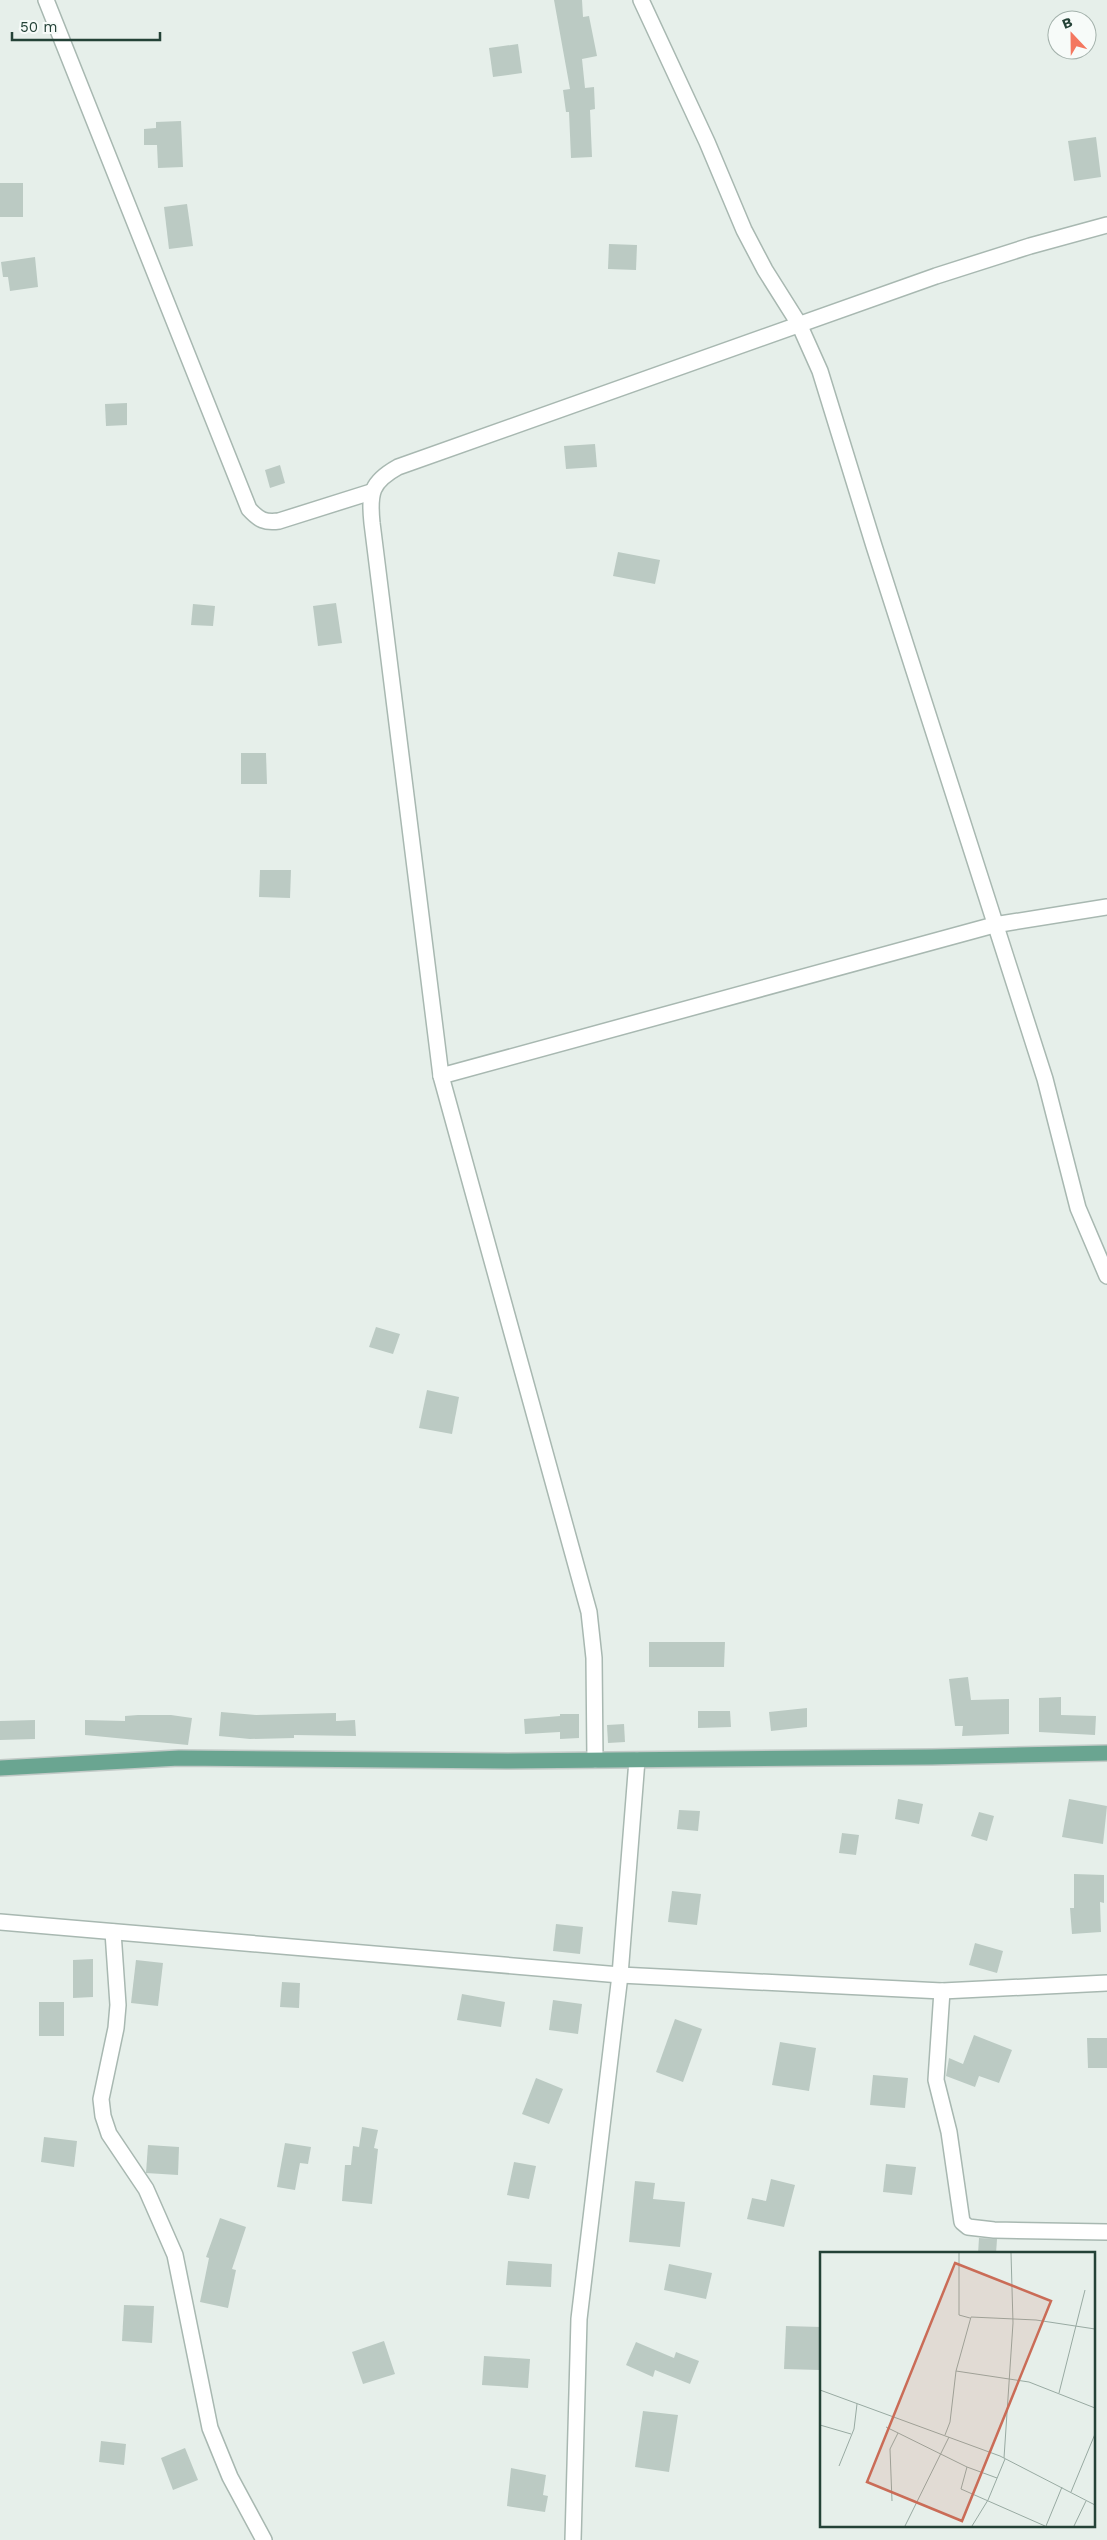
<svg xmlns="http://www.w3.org/2000/svg" width="1107" height="2540" font-family="'Work Sans',sans-serif">
<rect width="100%" height="100%" fill="#e6efea"/>
<g fill="#bbcac3">
<polygon points="554,0 582,0 583,17 589,16 597,56 582,59 585,88 594,87 595,109 590,110 592,157 571,158 569,112 566,112 563,90 570,89"/>
<polygon points="518,44 522,73 493,77 489,48"/>
<polygon points="181,121 183,167 158,168 157,145 144,145 144,129 156,128 156,122"/>
<polygon points="1096,137 1101,177 1074,181 1068,141"/>
<rect x="0" y="183" width="23" height="34"/>
<polygon points="187,204 193,246 169,249 164,207"/>
<polygon points="609,244 637,245 636,270 608,269"/>
<polygon points="35,257 38,287 10,291 8,277 3,277 1,262"/>
<polygon points="127,403 127,425 106,426 105,404"/>
<polygon points="595,444 597,467 566,469 564,446"/>
<polygon points="280,465 285,483 270,488 265,470"/>
<polygon points="618,552 660,560 655,584 613,576"/>
<polygon points="336,603 342,643 318,646 313,606"/>
<polygon points="193,604 215,606 213,626 191,625"/>
<polygon points="241,753 266,753 267,784 241,784"/>
<polygon points="260,870 291,870 290,898 259,897"/>
<polygon points="376,1327 400,1334 393,1354 369,1347"/>
<polygon points="427,1390 459,1397 452,1434 419,1428"/>
<polygon points="649,1642 725,1642 724,1667 649,1667"/>
<polygon points="968,1677 971,1700 1009,1699 1009,1734 962,1736 963,1726 955,1726 949,1679"/>
<polygon points="1061,1697 1061,1715 1096,1716 1095,1735 1039,1732 1039,1698"/>
<polygon points="807,1708 807,1727 771,1731 769,1712"/>
<polygon points="698,1711 730,1711 731,1727 698,1728"/>
<polygon points="221,1712 256,1715 336,1713 336,1721 355,1720 356,1736 294,1735 294,1738 250,1739 219,1736"/>
<polygon points="560,1714 579,1714 579,1738 560,1739 560,1732 525,1734 524,1719 560,1716"/>
<polygon points="138,1715 171,1715 192,1718 188,1745 85,1735 85,1720 125,1721 125,1716"/>
<polygon points="35,1720 35,1739 0,1740 0,1721"/>
<polygon points="624,1724 625,1742 608,1743 607,1725"/>
<polygon points="898,1799 923,1804 919,1824 895,1819"/>
<polygon points="1069,1799 1107,1806 1103,1844 1062,1837"/>
<polygon points="679,1810 700,1811 698,1831 677,1829"/>
<polygon points="979,1812 994,1816 987,1841 971,1836"/>
<polygon points="842,1833 859,1835 856,1855 839,1853"/>
<polygon points="1074,1874 1104,1875 1104,1903 1100,1902 1101,1932 1072,1934 1070,1908 1074,1908"/>
<polygon points="672,1891 701,1894 697,1925 668,1922"/>
<polygon points="556,1924 583,1927 580,1954 553,1951"/>
<polygon points="975,1943 1003,1951 997,1973 969,1965"/>
<polygon points="93,1959 93,1997 73,1998 73,1960"/>
<polygon points="136,1960 163,1963 158,2006 131,2003"/>
<polygon points="282,1982 300,1983 299,2008 280,2007"/>
<polygon points="462,1994 505,2002 501,2027 457,2020"/>
<polygon points="553,2000 582,2004 578,2034 549,2030"/>
<rect x="39" y="2002" width="25" height="34"/>
<polygon points="675,2019 702,2029 683,2082 656,2072"/>
<polygon points="974,2035 1012,2050 999,2083 979,2076 975,2087 946,2076 949,2058 963,2064"/>
<polygon points="1087,2038 1107,2038 1107,2068 1088,2068"/>
<polygon points="780,2042 816,2048 809,2091 772,2085"/>
<polygon points="873,2075 908,2078 905,2108 870,2105"/>
<polygon points="536,2078 563,2089 549,2124 522,2114"/>
<polygon points="362,2127 378,2130 374,2148 378,2149 372,2204 342,2201 345,2165 351,2165 353,2146 359,2147"/>
<polygon points="44,2137 77,2141 74,2167 41,2162"/>
<polygon points="285,2143 311,2147 308,2164 300,2163 295,2190 277,2187"/>
<polygon points="148,2145 179,2147 178,2175 146,2173"/>
<polygon points="514,2162 536,2166 529,2199 507,2195"/>
<polygon points="886,2164 916,2167 912,2195 883,2192"/>
<polygon points="771,2179 795,2185 784,2227 747,2219 752,2198 766,2201"/>
<polygon points="635,2181 655,2183 653,2199 685,2202 680,2247 629,2242"/>
<polygon points="220,2218 246,2227 232,2269 236,2270 228,2308 200,2302 209,2258 206,2257"/>
<polygon points="979,2238 997,2239 996,2254 978,2254"/>
<polygon points="508,2261 552,2264 551,2287 506,2285"/>
<polygon points="669,2264 712,2273 706,2299 664,2290"/>
<polygon points="124,2305 154,2306 152,2343 122,2341"/>
<polygon points="786,2326 821,2327 819,2370 784,2369"/>
<polygon points="384,2341 395,2374 363,2384 352,2352"/>
<polygon points="636,2342 674,2358 676,2352 699,2361 690,2384 655,2370 653,2377 626,2365"/>
<polygon points="484,2356 530,2359 528,2388 482,2385"/>
<polygon points="643,2411 678,2415 669,2472 635,2467"/>
<polygon points="101,2441 126,2444 124,2465 99,2462"/>
<polygon points="185,2448 198,2480 173,2490 161,2458"/>
<polygon points="511,2468 546,2475 543,2495 548,2496 545,2512 507,2506"/>
</g>
<g fill="none" stroke-linecap="round" stroke-linejoin="round">
<defs>
<g id="minor">
<path d="M46,0L249,509C259,520 265,523 279,521L371,492"/>
<polyline points="641,0 707,142 744,230 765,270 799,324 820,371 874,546 1045,1079 1078,1208 1107,1276"/>
<polyline points="441,1076 994,925 1107,907"/>
<path d="M595,1760L594,1658L589,1612L441,1076L372,523C369,493 371,482 398,467L936,276L1030,246L1107,225"/>
<polyline points="0,1922 620,1975 942,1991 1107,1983"/>
<polyline points="113,1932 118,2005 116,2028 101,2099 103,2116 109,2134 146,2189 175,2255 210,2428 230,2477 264,2540"/>
<polyline points="942,1991 936,2080 949,2132 962,2222 968,2227 994,2230 1107,2232"/>
<polyline points="573,2540 579,2319 620,1975 637,1760"/>
</g>
<polyline id="major" points="0,1768 179,1758 507,1761 932,1757 1107,1753"/>
</defs>
<use href="#minor" stroke="#a8b8b1" stroke-width="18"/>
<use href="#major" stroke="#c2cac7" stroke-width="18"/>
<use href="#minor" stroke="#fff" stroke-width="15"/>
<use href="#major" stroke="#6aa591" stroke-width="15"/>
</g>
<g transform="translate(820 2252)">
<rect width="275" height="275" fill="#e6efea"/>
<path fill="none" stroke="#98aaa2" stroke-width="1" d="M139,1V63L150,66M136,119L209,130L275,156M0,138L180,204L275,253M239,141L265,38M0,173L31,182M66,175L147,215L177,226M125,183L130,170L136,119L151,65L216,68L275,77M184,206L193,71L191,1M19,214L34,177L37,152M147,215L141,237L225,274M251,240L275,182M72,249L70,197L78,181M85,274L129,185M152,274L168,248L185,207M226,274L242,235M254,274L266,249"/>
<path fill="#ca6c57" fill-opacity="0.15" stroke="#ca6c57" stroke-width="2.5" d="M135,11L231,49L142,269L47,230Z"/>
<rect width="275" height="275" fill="none" stroke="#244237" stroke-width="2.5"/>
</g>
<g transform="translate(1072 35) rotate(338)"><circle r="24" fill="#f7fbf9" stroke="#a3b1ab"/>
<path d="M0-4L9 19L0 12L-9 19Z" fill="#f4775f"/>
<text y="-8" font-size="14" font-weight="bold" text-anchor="middle" fill="#244237">B</text>
</g>
<path d="M12 32v8h148v-8" fill="none" stroke="#244237" stroke-width="2.5"/>
<text x="20" y="32" font-size="15" fill="#244237" stroke="#f7fbf9" stroke-width="4" paint-order="stroke">50 m</text>
</svg>
